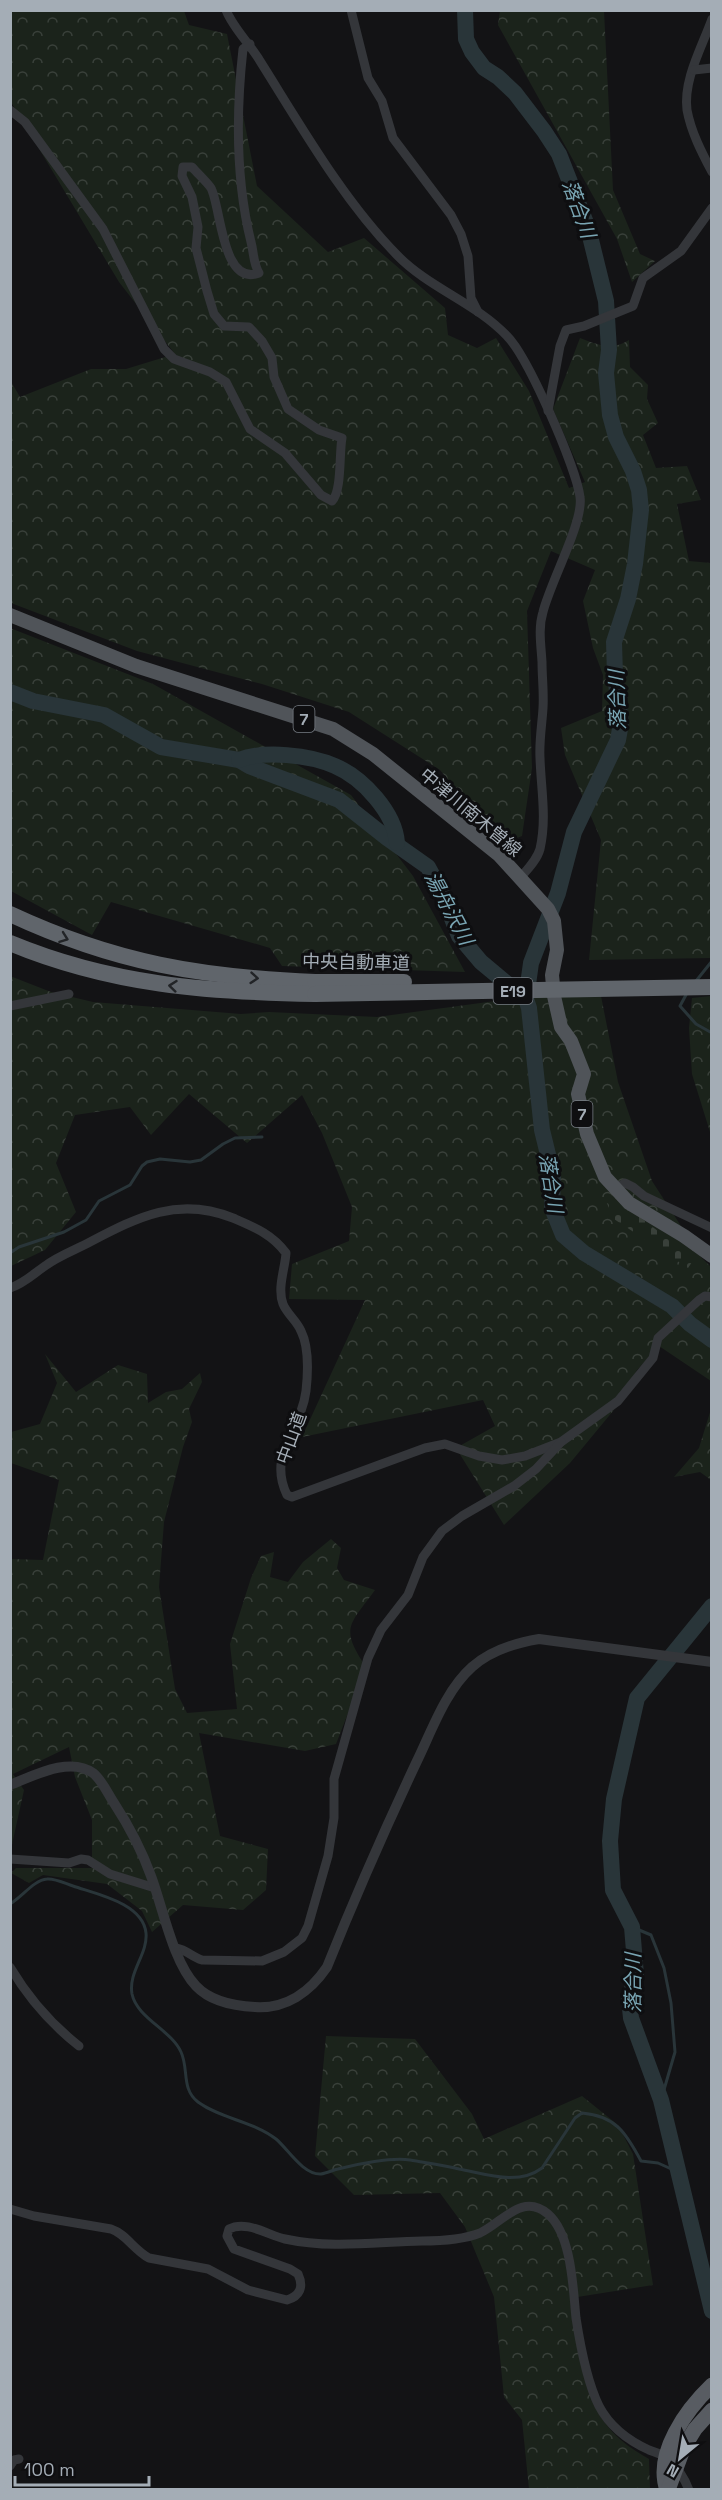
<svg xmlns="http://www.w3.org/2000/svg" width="722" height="2500" font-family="'Space Grotesk','Noto Sans JP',sans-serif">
<defs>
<pattern id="forest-crowns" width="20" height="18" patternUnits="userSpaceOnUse" patternTransform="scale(1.5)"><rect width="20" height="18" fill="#1b231b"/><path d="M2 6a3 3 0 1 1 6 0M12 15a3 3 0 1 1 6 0" fill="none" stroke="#39403a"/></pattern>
<pattern id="cemetery-stones" width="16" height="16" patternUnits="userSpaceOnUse" patternTransform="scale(1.5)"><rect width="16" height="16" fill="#1b231b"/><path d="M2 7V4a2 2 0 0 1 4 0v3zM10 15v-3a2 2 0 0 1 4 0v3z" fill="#39403a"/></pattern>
</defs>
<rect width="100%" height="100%" fill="#131315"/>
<g fill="url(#forest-crowns)">
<path d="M11,11H184L189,25L227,34L257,186L328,252L364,238L445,308L448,335L477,348L496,338L529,391L569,488L585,482L553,409L580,338C598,345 612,351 629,340L630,367L648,385L647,399L658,423L643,435L656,468L687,466L701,500L677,504L689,561L711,563V958L589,960L601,840L565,755L561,728L602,711L603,675L593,648L583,601L595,570L551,551L527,611L532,768L522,836L502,844L440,770L349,712L262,684L137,651L11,603L10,380L20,397L91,369H126L175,354L119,282L11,102Z"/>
<polygon points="500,11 604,11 613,190 640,254 655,261 632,282 617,239 498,25"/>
<polygon points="10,628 153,684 351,795 413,876 465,972 282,966 270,948 111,902 92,935 11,891"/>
<polygon points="10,976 51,992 93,1002 241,1014 269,1012 377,1017 570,991 601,996 618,1082 652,1181 701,1257 711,1267 711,1381 659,1346 637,1370 618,1405 570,1463 504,1525 456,1448 495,1426 483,1400 302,1437 365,1300 289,1299 292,1264 349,1241 352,1207 322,1133 302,1095 247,1143 189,1094 151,1135 130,1107 75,1115 56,1163 76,1212 45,1250 11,1266"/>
<polygon points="711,996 712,996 711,1135 692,1074 689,1028 692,998"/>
<path d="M45,1354L76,1392L118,1365L147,1374L148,1403L166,1392L182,1389L200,1373L202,1382L189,1409L192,1422L183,1447L164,1522L159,1587L175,1689L187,1713L237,1709L230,1644L251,1578L261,1556L274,1552L270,1577L288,1582L303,1562L331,1539L341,1548L337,1568L344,1580L375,1590C350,1625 339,1627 366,1667L336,1744L305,1751L199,1733L220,1836L268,1849L266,1890L243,1910L183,1905L152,1932L142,1911L107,1884L43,1875L29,1883L11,1873L16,1868H92V1820L75,1777L69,1747L13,1774L24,1790L11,1849V1559L43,1560L59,1480L11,1463V1432L40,1424L57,1383Z"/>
<polygon points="711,1409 711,1480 700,1472 674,1477 699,1448"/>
<path d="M326,2036L415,2039L472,2114L484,2139L582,2096L618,2125L633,2154L653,2285L571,2298L600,2416C613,2436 628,2447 649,2459L650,2489H529L522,2420L504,2397L494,2297L465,2227L440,2193L354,2195L315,2156Z"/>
</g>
<polygon fill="url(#cemetery-stones)" points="610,1194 694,1259 688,1268 614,1219 605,1199"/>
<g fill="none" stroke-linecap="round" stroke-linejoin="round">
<g stroke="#293539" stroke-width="3">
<polyline points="696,981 712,961"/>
<polyline points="687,993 680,1006 696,1024 712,1033"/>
<polyline points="10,1253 19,1247 64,1232 86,1220 99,1201 130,1185 142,1166 147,1162 160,1159 190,1162 201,1160 223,1144 235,1138 262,1137"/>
<path d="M10,1904C22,1897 34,1880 47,1879C55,1878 66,1884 73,1886C96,1894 143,1903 146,1933C148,1954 128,1972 132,1994C137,2018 171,2030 181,2052C189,2069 181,2089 198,2102C221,2119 253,2121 276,2139C288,2149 303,2175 321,2174C327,2173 333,2170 338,2169C357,2164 392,2157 410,2160C427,2163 443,2165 459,2169C486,2174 518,2186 542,2168L575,2118L582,2113C616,2116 626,2133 641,2161L658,2163L678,2172"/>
<polyline points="632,1927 651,1935 664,1968 671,2003 675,2052 661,2100"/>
</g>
<g stroke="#293539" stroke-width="16">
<polyline points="465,10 466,39 472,52 484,68 498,77 515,93 544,131 559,154 588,228 606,301 609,350 606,373 610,415 616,437 633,471 639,490 641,510 635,564 628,599 614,642 615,675 621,723 618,740 574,832 558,893 531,963 526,999 529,1008 542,1130 553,1175 552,1208 563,1235 584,1253 672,1306 690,1324 712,1340"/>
<polyline points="10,692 33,701 104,715 161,747 239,760 249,766 339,800 387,838 428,867 441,891 459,936 481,962 523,997"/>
<path d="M239,760C264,750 310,755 335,766C363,778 395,813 397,843"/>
<polyline points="712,1606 637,1698 614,1799 610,1841 613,1890 632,1927 636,1975 629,1999 631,2018 661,2100 712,2311"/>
</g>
<g stroke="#34363a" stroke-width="9">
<path d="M226,10C233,28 250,44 260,61C301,126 343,200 397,255C429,288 476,303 507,336C528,357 576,467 580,497C584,521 550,583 543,612C538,628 541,645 542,662C542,677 544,693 543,708C542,725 539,741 540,758C541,789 547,818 540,849C537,860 527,870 520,878"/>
<polyline points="351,10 368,78 382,101 393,138 451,215 461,234 468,256 471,298 478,312"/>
<path d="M712,19C702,47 683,80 687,110C691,132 702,153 712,172"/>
<polyline points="694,70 712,68"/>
<path d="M10,110L25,122L103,229L164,349L174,359L210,372L226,382L250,429L285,453L321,495L332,501C342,491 339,454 342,438L319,430L288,409L274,377L272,358L262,341L249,327L224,326L214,314L207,291L196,248L198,227L192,197L182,176L183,167H192C198,174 206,181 211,188C221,207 222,287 259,273C253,263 254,253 251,242C236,181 236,112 243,49L250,44"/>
<polyline points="548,411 560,346 566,330 584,326 633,306 643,278 681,251 712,208"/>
<polyline points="10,1006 69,994"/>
<polyline points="614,1189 625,1183 633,1187 644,1196 712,1228"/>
<path d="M10,1288C25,1283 33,1274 45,1266C58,1256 75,1250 90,1242C138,1217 178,1196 233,1218C254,1227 272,1234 286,1253C285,1269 277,1288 283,1304C287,1314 297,1321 301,1331C309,1347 308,1373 306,1391C301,1431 267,1454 287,1495L292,1497L425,1448L445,1444L479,1456L502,1460L525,1456L561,1442L618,1401L653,1358L658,1338L699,1300L705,1296L712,1297"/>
<polyline points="10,1859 69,1863 81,1859 88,1860 110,1874 155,1888"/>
<path d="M176,1948C187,1950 192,1957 202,1960L262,1961L284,1952L302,1938L308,1926L328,1856L334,1818V1779L368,1658L381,1630L408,1595L423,1557L442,1531L462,1516L514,1486L536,1469L561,1442"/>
<path d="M10,1967C29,1999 51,2024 79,2046"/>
<path d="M10,2209L34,2216L111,2229C126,2234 134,2250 149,2258L208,2269L248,2290L287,2300C300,2296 304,2287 298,2274L290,2269L234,2249L227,2236L229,2229C246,2220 268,2235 285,2239C331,2249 376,2242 422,2241C441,2241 462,2240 480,2233C502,2223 522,2192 548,2214C572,2235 573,2289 576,2318C580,2344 587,2382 599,2406C610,2427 627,2440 649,2450C654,2452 661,2454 666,2457C675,2463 685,2479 689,2490"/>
<polyline points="10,2466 14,2460 19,2459"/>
</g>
<path stroke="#34363a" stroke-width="10" d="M10,1785C33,1776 70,1756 93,1773C102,1780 108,1794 114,1803C129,1826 142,1851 151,1876C163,1908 173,1962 196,1986C211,2002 234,2006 255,2007C286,2009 310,1992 327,1967C355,1897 385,1829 417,1761C432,1730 446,1690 472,1667C491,1650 515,1643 539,1639L712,1662"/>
<polyline stroke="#505459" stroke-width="14" points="10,615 136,666 333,729 373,754 499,855 548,909 554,921 557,950 552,975 554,996 561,1027 571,1041 584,1074 578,1094 587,1134 605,1177 629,1203 684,1236 712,1256"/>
<g stroke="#585c62" stroke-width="15">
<path d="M667,2490C654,2453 687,2409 712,2385"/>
<polyline points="668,2490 684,2447 695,2429 712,2410"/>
</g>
<g stroke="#60656b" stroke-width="16">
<path d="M10,914C115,963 201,977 315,982"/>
<path d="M10,943C111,985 207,992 315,994"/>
</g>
<g stroke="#60656b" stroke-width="16">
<polyline points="315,982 404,982"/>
<polyline points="315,994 712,987"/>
</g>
</g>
<defs><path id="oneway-chevron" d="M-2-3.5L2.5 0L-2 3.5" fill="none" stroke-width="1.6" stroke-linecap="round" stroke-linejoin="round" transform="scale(1.5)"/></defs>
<g stroke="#222427">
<use href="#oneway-chevron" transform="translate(64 938) rotate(20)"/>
<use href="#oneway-chevron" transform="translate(254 978) rotate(5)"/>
<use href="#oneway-chevron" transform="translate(173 986) rotate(-174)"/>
</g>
<g text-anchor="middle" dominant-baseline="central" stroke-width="6" stroke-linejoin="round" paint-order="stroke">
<g fill="#0e0e10" stroke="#777d84" stroke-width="1.5">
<rect x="293.5" y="706" width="21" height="26" rx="4.5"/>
<rect x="493.5" y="978" width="39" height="26" rx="4.5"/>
<rect x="571.5" y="1101" width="21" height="26" rx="4.5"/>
</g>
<g font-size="16" font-weight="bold" fill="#a4adb6">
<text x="304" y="719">7</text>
<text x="513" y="991">E19</text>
<text x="582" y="1114">7</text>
</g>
<g font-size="18" fill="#a4adb6" stroke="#0e0e10">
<text transform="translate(471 812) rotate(40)">中津川南木曽線</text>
<text transform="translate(356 962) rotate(1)">中央自動車道</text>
<text transform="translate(291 1438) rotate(-70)">中山道</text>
</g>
<g font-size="20" font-style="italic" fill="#79a5b3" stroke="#0e0e10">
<text transform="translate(579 209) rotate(70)">落合川</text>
<text transform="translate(617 700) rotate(-92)">落合川</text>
<text transform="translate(449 908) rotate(62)">湯舟沢川</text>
<text transform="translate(551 1183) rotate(81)">落合川</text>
<text transform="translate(633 1983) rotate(-90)">落合川</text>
</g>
</g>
<rect width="722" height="2500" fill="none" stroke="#a4adb6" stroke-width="24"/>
<g transform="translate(680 2458) rotate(210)" stroke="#0e0e10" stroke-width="4.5" paint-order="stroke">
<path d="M0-4.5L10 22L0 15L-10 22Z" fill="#a4adb6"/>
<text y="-9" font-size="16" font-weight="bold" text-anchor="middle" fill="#a4adb6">N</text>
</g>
<path d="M15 2476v9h134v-9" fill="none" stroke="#a4adb6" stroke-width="3"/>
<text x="24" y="2476" font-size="18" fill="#a4adb6" stroke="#0e0e10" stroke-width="4.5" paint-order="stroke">100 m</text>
</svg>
